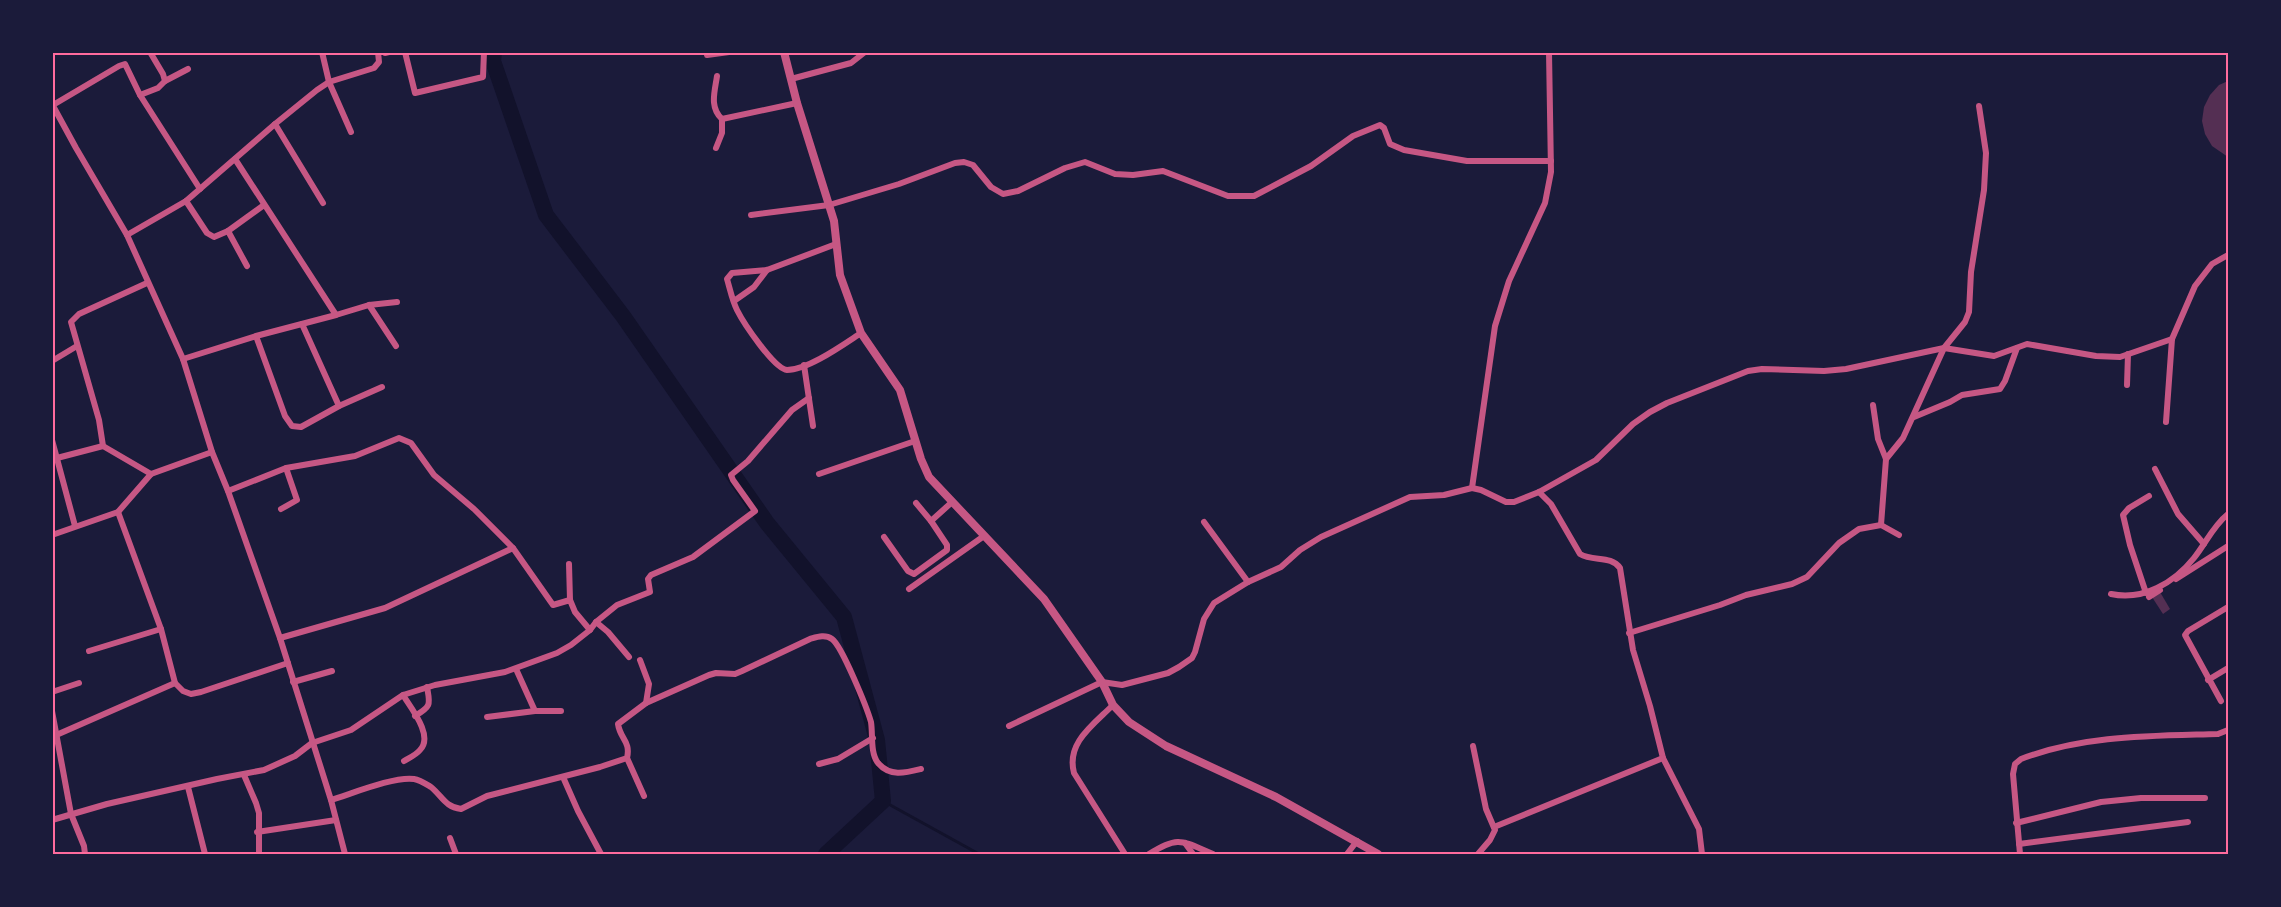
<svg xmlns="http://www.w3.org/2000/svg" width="2281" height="907" font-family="Montserrat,sans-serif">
<rect width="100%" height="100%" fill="#1b1b3a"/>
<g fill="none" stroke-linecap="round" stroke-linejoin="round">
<polyline stroke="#12122b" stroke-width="3" points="883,801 979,854"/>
<polyline stroke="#12122b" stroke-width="16" points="494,52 493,61 546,215 623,316 767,523 844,617 877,740 883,801 826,854"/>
</g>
<g fill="#542f53">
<polygon points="2228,81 2228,157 2212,146 2205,134 2202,121 2204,107 2210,95 2219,85"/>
<polygon points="2160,592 2170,609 2163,614 2152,597"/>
</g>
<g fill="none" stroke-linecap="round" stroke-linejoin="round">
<g stroke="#c65784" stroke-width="6">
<polyline points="322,52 329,82 351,132"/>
<polyline points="405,52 415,93 483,77 484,52"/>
<polyline points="385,53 389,52"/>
<polyline points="707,55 729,52"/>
<path d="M717,76C715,91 709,107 722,119L797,103"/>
<polyline points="791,79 851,63 865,52"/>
<polyline points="165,81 188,69"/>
<polyline points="140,95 158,88 165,81 163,74 150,52"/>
<polyline points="52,104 76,148 127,235 183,359 212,452 228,491 280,638 331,800 345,854"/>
<polyline points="53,105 119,66 125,64 140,95 200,189"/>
<polyline points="275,124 323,203"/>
<polyline points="716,148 722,133 722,119"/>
<polyline points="235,159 336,315 369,305 397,302"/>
<polyline points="186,201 207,233 214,237 228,231 264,205"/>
<polyline points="751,215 829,205 899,184 955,163 964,162 973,165 991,187 1003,194 1018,191 1065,168 1085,162 1115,174 1133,175 1163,171 1228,196 1254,196 1311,166 1353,136 1380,125 1384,128 1390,144 1404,150 1467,161 1551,161"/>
<polyline points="228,231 247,266"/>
<polyline points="127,235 186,201 275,124 317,90 329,82 374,68 379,62 378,52"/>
<path d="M836,244L767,270L732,273L727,279C730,289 732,300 737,310C743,322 774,369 787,370C808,370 844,344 861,333"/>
<polyline points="147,283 79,314 71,322 99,420 103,446 151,474"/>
<polyline points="734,301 754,287 767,270"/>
<polyline points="369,305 396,346"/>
<polyline points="302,324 339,406"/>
<polyline points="256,336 285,416 292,426 301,427 339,406 382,387"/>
<polyline points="183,359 256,336 336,315"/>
<polyline points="52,361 77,346"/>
<polyline points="804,365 813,426"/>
<polyline points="2127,385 2128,354"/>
<polyline points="1873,405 1878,439 1886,459 1881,525"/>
<polyline points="1914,417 1950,402 1962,395 2000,389 2005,381 2017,348"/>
<polyline points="2166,422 2172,339 2195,286 2212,264 2228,255"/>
<polyline points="52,440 75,526"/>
<polyline points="57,458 103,446"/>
<polyline points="1886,459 1903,438 1944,348 1965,322 1969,312 1971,272 1984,190 1986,153 1979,106"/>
<polyline points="2155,469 2178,514 2204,544"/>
<polyline points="819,474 915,441"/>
<polyline points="1472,488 1495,326 1509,281 1545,203 1551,172 1549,52"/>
<polyline points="228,491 286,468 355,456 399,438 411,443 434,475 474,509 513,548 553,605 570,600 575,612 590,630"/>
<path d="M1539,492L1551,504L1580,554C1593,562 1611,555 1620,568L1633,650L1650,706L1663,758L1699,829L1702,854"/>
<polyline points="916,503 931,521"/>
<polyline points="281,509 297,500 286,468"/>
<polyline points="118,512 161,629 175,683 183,691 191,694 201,692 288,663"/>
<polyline points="1204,522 1248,582"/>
<polyline points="52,535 118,512 151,474 212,452"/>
<polyline points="884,537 908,571 914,574 947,550 947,545 931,521 951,503"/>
<polyline points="569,564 570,600"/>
<polyline points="2176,579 2228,546"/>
<polyline points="909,589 984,536"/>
<polyline points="2146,593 2130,545 2123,515 2129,508 2149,496"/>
<path d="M2111,594C2143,601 2174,583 2194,558C2206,543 2213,526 2228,514"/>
<polyline points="2149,597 2160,590"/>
<polyline points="596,622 608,632 629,657"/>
<polyline points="1629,633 1720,605 1746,595 1792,584 1807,577 1839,543 1859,529 1881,525 1899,535"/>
<polyline points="280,638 385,608 513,548"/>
<polyline points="89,651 161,629"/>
<polyline points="2208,680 2228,668"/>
<polyline points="293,682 332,671"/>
<polyline points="52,692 79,683"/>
<path d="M403,695C411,708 434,736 420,750C416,755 409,758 404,761"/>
<polyline points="2221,701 2185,635 2188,631 2228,607"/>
<path d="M646,703L709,675L716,673L735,674L742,671L810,639C817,637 825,634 832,639C842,646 867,708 871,722C873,734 870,753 878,763C890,777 905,773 921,769"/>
<path d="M1113,705C1093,725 1066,743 1074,773L1125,854"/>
<polyline points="52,711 71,814 84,846 85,854"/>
<polyline points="535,711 561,711"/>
<path d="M415,716C432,706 430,704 427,687"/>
<polyline points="487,717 535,711 516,669"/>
<polyline points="1009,726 1102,682 1122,685 1168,673 1179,667 1192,658 1195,652 1204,619 1214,603 1248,582 1281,567 1300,550 1321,537 1410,497 1444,495 1472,488 1481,490 1506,502 1514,502 1539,492 1596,460 1633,424 1650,412 1667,403 1748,371 1762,369 1824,371 1846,369 1944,348 1994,356 2027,344 2096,356 2120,357 2172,339"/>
<polyline points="54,736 175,683"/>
<polyline points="1473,746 1486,809 1495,830 1490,840 1478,854"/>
<polyline points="627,758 644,796"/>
<polyline points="819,764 838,759 873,738"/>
<polyline points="244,775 256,803 259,813 259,854"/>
<polyline points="563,777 578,811 601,854"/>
<polyline points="188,787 205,854"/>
<path d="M331,800C351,794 395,776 414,779C420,780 426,784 431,787C442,796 445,807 461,809L487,796L600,767L627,758C631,741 620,739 618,724L646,703L649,684L640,660"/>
<polyline points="52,820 107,804 217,779 264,770 295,756 312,743 351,730 403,695 435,685 505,672 557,653 571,645 590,630 596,622 617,605 650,592 648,579 651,575 693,557 755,511 733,480 731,475 748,461 792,410 809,398"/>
<polyline points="2016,823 2101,802 2141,798 2205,798"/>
<polyline points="1494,827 1663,758"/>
<polyline points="257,832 336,820"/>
<polyline points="450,838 456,854"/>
<polyline points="1185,843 1193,854"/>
<polyline points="2019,844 2188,822"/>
<path d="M1149,854C1179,835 1182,841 1213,854"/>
<polyline points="1347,854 1357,841"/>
<path d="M2020,854L2013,774L2015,764L2021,759C2084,735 2152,736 2218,734L2228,730"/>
</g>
<polyline stroke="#c65784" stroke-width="8" points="784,52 797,103 834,221 840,275 861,333 900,390 921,459 929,477 1044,599 1102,682 1113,705 1129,722 1166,746 1276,797 1378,854"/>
</g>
<rect width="2281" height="907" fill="none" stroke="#1b1b3a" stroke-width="108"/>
<rect x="54" y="54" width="2173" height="799" fill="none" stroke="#ff6b9d" stroke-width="2"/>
</svg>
